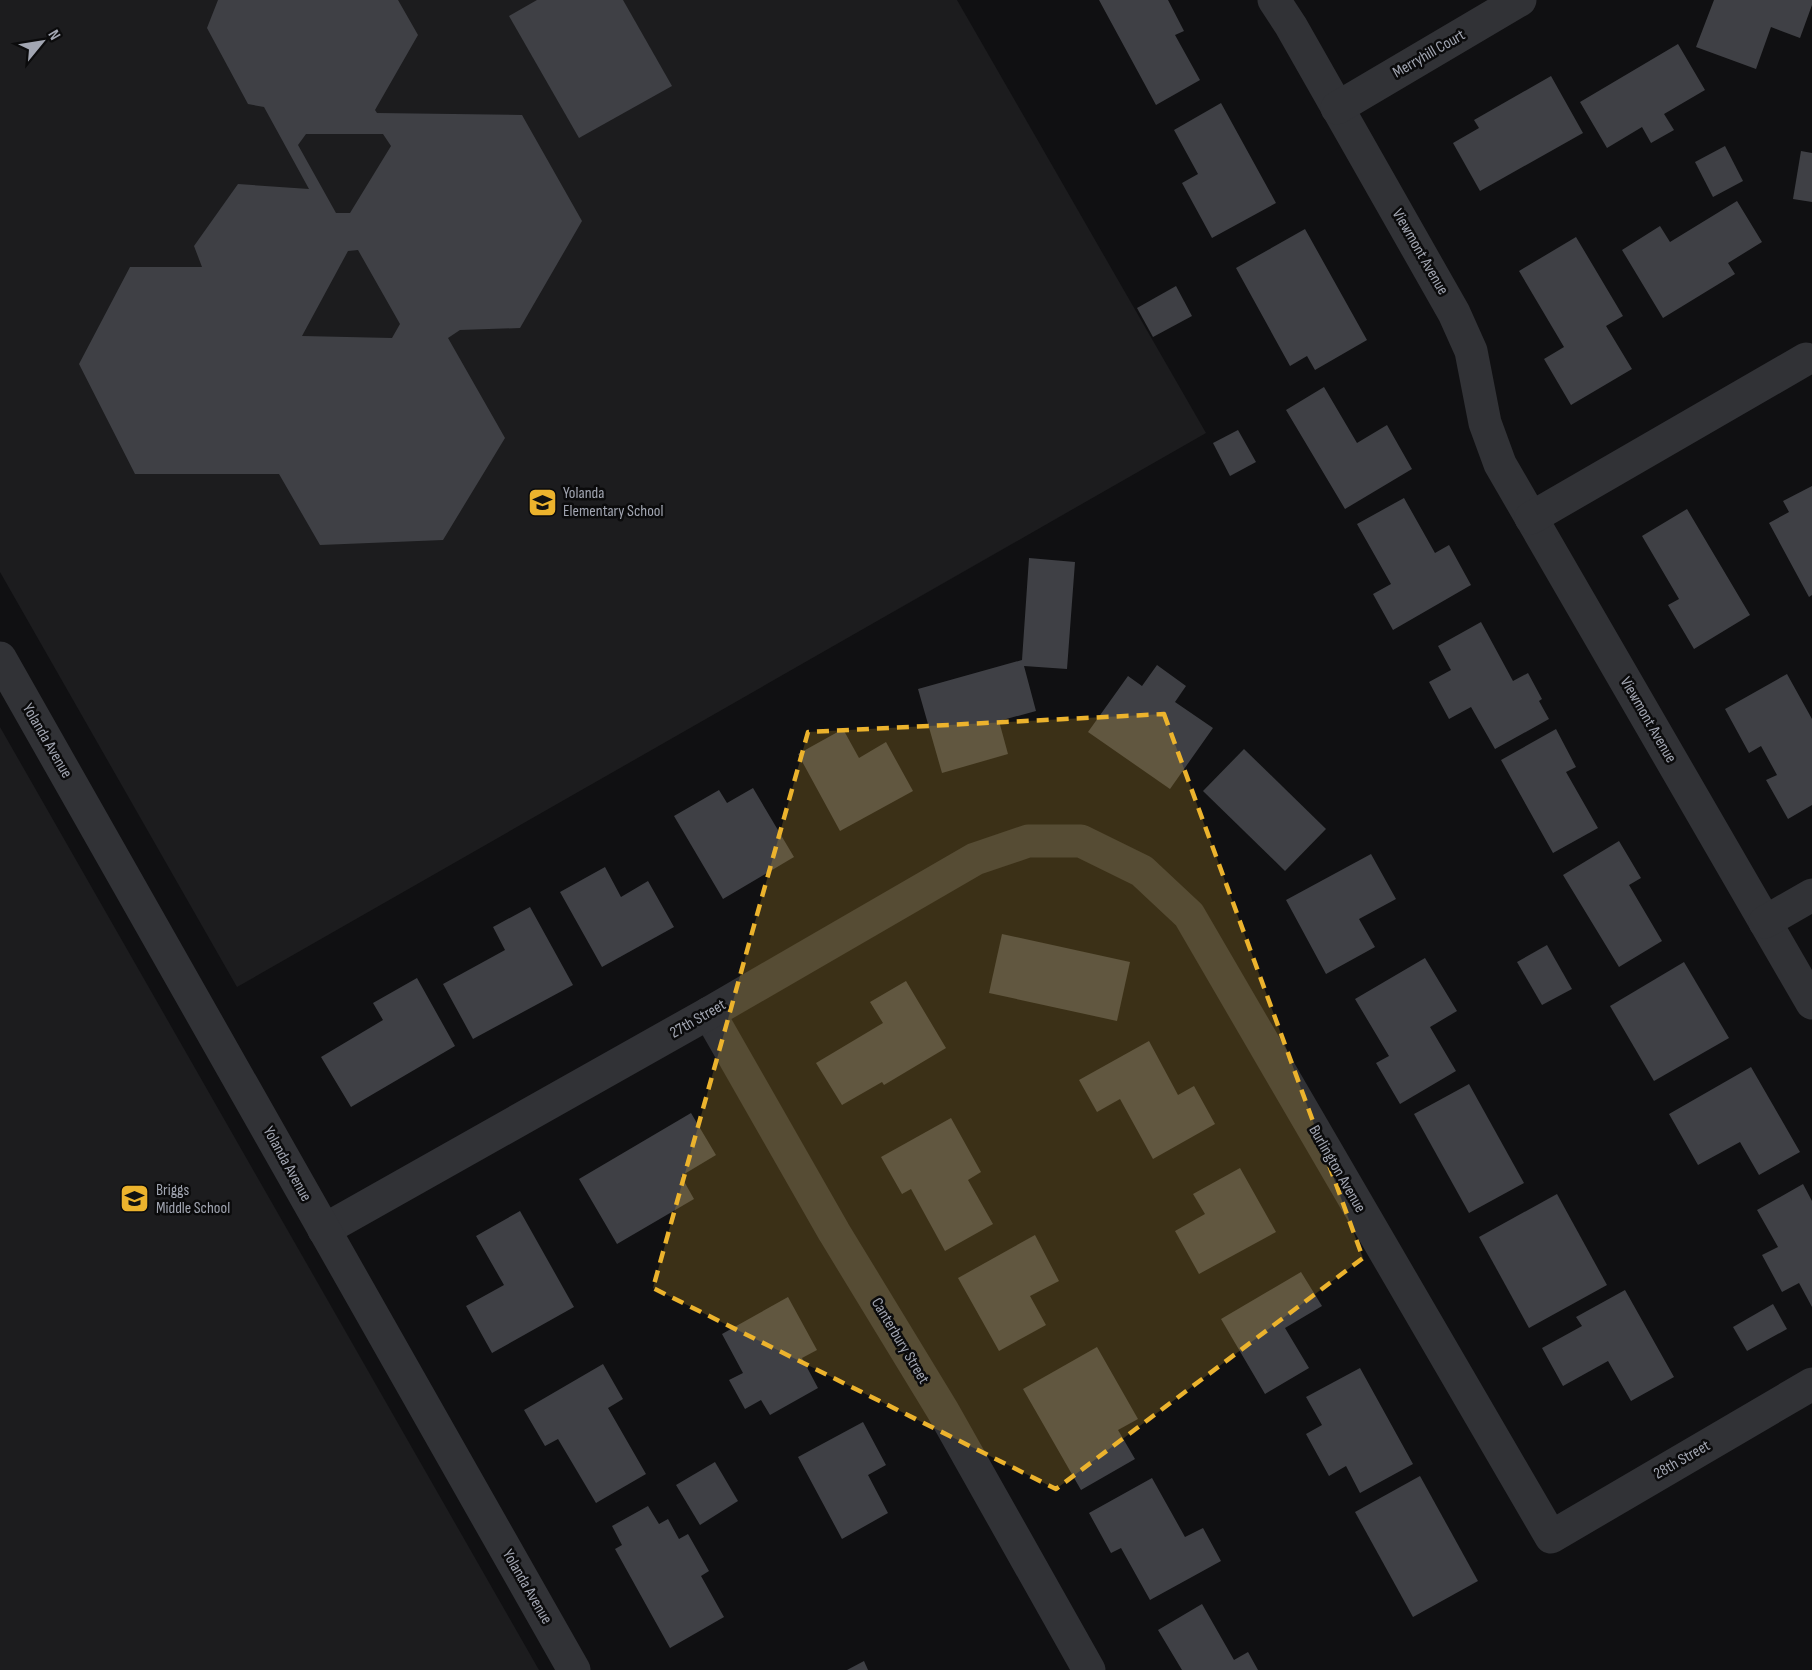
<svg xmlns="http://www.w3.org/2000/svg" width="1812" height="1670" font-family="'Sofia Sans Condensed',sans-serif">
<rect width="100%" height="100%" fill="#101012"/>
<g fill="#1c1c1e">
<polygon points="0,0 957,0 1206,433 237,987 0,572"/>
<polygon points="0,727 539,1670 0,1670"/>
</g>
<g fill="#3f4045" fill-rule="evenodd">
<path d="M218,0H398L418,35L375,110L377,113L522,115L582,221L520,328L460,330L448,338L505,438L443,540L320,545L279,474H135L79,364L130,267H202L194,246L238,184L309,189L264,107L248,104L207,28ZM306,134H383L391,146L350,213H336L298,145ZM358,250L400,324L392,338L302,336L348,251Z"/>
<polygon points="537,0 623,0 672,86 579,138 509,16"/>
<polygon points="1099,0 1168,0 1184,31 1175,35 1200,80 1156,105"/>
<polygon points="1714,0 1812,0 1812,5 1800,38 1771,27 1756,69 1696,47"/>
<polygon points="1678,44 1705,90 1664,114 1674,130 1651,143 1642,127 1607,148 1580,102"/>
<polygon points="1551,76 1583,133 1480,191 1453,143 1479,128 1474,120"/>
<polygon points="1221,103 1276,203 1212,238 1182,183 1198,174 1174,130"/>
<polygon points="1725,146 1743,181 1713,197 1695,162"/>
<polygon points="1801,151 1812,153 1812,202 1793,199"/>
<polygon points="1737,201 1762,242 1728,263 1735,274 1663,318 1622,250 1660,226 1670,242"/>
<polygon points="1305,229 1367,340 1315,370 1307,356 1290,366 1236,268"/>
<polygon points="1576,237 1623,316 1606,326 1632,369 1571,405 1544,359 1564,347 1519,271"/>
<polygon points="1176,286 1192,316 1153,337 1137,308"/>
<polygon points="1324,387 1357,443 1387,425 1412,469 1345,509 1286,410"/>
<polygon points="1238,430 1256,462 1230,476 1213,443"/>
<polygon points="1812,486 1812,595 1809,597 1769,523 1789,512 1783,501"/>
<polygon points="1404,498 1435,553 1449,545 1471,585 1393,630 1373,594 1391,584 1357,524"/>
<polygon points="1687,509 1750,615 1694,649 1668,605 1679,599 1642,536"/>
<polygon points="1029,558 1075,562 1067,669 1024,666 1036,711 999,721 1008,754 942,773 918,689 1022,660"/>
<polygon points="1481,622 1513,681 1528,673 1542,699 1539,701 1549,719 1495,749 1471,707 1449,719 1429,682 1451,670 1438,646"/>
<polygon points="1157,665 1186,686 1175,702 1213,728 1170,789 1088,732 1128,676 1142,686"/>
<polygon points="1787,674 1812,719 1812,805 1788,819 1766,780 1777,775 1761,746 1749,753 1725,709"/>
<polygon points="843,729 859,758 886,742 913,791 840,831 798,754"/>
<polygon points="1556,729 1576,767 1566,772 1598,828 1553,853 1501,760"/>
<polygon points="1244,749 1326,829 1285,871 1203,791"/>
<polygon points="753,788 794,857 723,899 674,816 719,790 727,803"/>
<polygon points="1619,841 1641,878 1629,885 1662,941 1619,967 1563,875"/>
<polygon points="1371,854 1396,899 1359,919 1375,947 1326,974 1286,900"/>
<polygon points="605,867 621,897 648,881 674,927 602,967 560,892"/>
<polygon points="530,907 573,985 473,1039 443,984 505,950 493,927"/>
<polygon points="1002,934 1130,962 1117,1021 989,993"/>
<polygon points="1547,945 1572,989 1542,1005 1517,962"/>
<polygon points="1425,958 1457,1011 1430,1027 1456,1071 1400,1104 1376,1063 1389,1056 1355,999"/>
<polygon points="1684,962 1729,1038 1654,1081 1610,1006"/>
<polygon points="417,978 455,1046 351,1107 321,1057 383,1020 373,1003"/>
<polygon points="906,981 946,1048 884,1085 882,1082 842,1105 816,1063 883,1023 870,1002"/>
<polygon points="1149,1041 1178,1095 1194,1086 1215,1124 1153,1159 1120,1099 1097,1112 1079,1080"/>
<polygon points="1751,1067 1800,1152 1759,1175 1740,1142 1698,1165 1669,1114"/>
<polygon points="1469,1084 1524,1183 1469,1213 1414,1114"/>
<polygon points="691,1113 716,1155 681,1176 694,1199 617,1244 579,1179"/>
<polygon points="951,1118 981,1172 968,1180 993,1224 945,1251 911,1189 902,1194 881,1157"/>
<polygon points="1240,1168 1276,1232 1199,1274 1175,1231 1205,1214 1193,1194"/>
<polygon points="1803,1184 1812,1201 1812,1307 1799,1283 1782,1292 1762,1255 1778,1247 1757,1210"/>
<polygon points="1557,1194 1607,1285 1529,1328 1479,1237"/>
<polygon points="520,1211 574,1307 492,1353 466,1306 504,1285 476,1236"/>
<polygon points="1035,1235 1059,1281 1030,1296 1046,1325 999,1351 958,1278"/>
<polygon points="1301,1272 1322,1306 1285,1328 1309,1368 1265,1394 1221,1319"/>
<polygon points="1625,1290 1674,1377 1631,1401 1608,1361 1563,1386 1542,1348 1582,1326 1576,1317"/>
<polygon points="788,1297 817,1350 802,1358 818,1388 770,1415 761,1400 745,1409 729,1380 743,1373 722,1334"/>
<polygon points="1773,1304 1787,1329 1747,1351 1733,1327"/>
<polygon points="1097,1347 1138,1419 1118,1430 1135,1459 1081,1490 1023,1389"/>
<polygon points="603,1364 623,1399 608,1408 646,1474 596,1503 558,1439 545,1446 524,1410"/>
<polygon points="1360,1368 1413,1464 1360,1493 1346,1466 1329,1476 1306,1434 1322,1425 1306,1397"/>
<polygon points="863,1422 886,1465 868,1475 888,1513 842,1539 798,1457"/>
<polygon points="715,1462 738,1501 700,1525 676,1485"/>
<polygon points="1420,1476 1478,1581 1413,1617 1355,1512"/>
<polygon points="1152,1478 1185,1537 1203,1528 1221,1561 1150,1600 1121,1548 1111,1553 1089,1513"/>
<polygon points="648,1506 659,1524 668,1519 679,1539 688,1534 709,1571 701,1576 724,1617 670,1648 615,1549 622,1545 612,1526"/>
<polygon points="1202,1604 1234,1660 1248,1652 1258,1670 1182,1670 1158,1630"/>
<polygon points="864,1661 868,1670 847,1670"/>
</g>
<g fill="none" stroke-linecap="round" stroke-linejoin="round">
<g stroke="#313236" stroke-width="33">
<polyline points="1274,0 1291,26 1454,313 1471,351 1485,423 1500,464 1812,1003"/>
<polyline points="1337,108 1520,0"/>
<polyline points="1531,518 1806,359"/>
<polyline points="1765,922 1812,895"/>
<polyline points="709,1013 834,1232 943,1411 1089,1670"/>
<polyline points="324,1230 709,1013 975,859 1028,841 1081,841 1142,871 1189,915 1551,1537 1812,1384"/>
</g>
<polyline stroke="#313236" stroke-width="33" points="0,658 574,1670"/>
</g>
<path fill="#ecb32d" fill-opacity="0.2" stroke="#ecb32d" stroke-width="4.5" stroke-dasharray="12 8" stroke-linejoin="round" d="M1164,714L1363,1258L1056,1489L653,1288L808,732Z"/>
<defs>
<symbol id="school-square" viewBox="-11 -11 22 22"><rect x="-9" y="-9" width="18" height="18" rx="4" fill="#ecb32d" stroke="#0b0b0c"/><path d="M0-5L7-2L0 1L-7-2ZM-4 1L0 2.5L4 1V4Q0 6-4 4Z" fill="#111"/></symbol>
</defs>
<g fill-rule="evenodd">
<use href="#school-square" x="526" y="486" width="33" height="33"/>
<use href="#school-square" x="118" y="1182" width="33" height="33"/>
</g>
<g text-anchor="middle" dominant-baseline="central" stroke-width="5" stroke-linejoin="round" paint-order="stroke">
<g font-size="16" fill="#a2a6b2" stroke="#0b0b0c">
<text transform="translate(1429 54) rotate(-30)">Merryhill Court</text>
<text transform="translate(1420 252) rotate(60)">Viewmont Avenue</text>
<text transform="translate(1648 720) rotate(60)">Viewmont Avenue</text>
<text transform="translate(47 741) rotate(60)">Yolanda Avenue</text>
<text transform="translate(698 1019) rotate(-30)">27th Street</text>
<text transform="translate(287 1164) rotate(61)">Yolanda Avenue</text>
<text transform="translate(1337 1169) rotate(60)">Burlington Avenue</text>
<text transform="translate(900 1341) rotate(59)">Canterbury Street</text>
<text transform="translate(1682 1460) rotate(-30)">28th Street</text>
<text transform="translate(527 1587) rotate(60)">Yolanda Avenue</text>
</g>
<g font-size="16" fill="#a2a6b2" stroke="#0b0b0c" text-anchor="start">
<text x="563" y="493">Yolanda<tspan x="563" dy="18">Elementary School</tspan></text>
<text x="156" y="1190">Briggs<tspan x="156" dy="18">Middle School</tspan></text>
</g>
</g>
<g transform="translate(42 42) rotate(60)" stroke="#0b0b0c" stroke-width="4.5" paint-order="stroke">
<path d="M0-4.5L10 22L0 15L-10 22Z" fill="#a2a6b2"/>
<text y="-9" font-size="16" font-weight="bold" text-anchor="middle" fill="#a2a6b2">N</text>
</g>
</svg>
